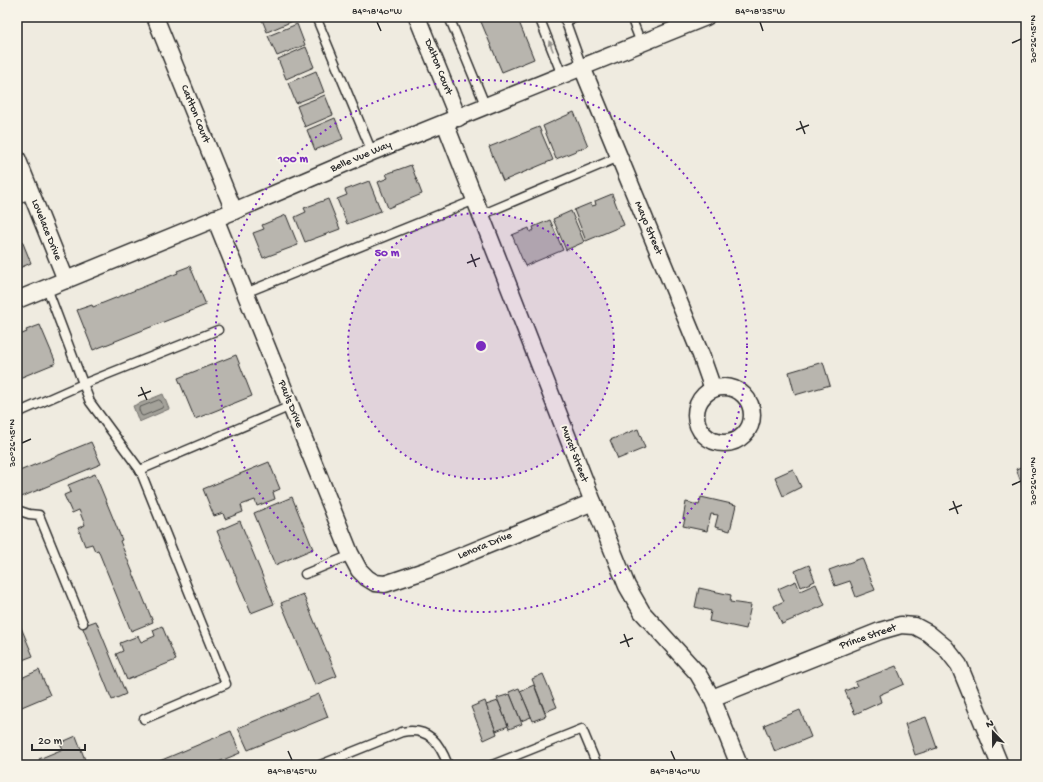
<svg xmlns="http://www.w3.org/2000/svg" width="1043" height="782" font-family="'Gochi Hand',sans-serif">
<rect width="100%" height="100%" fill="#efebe0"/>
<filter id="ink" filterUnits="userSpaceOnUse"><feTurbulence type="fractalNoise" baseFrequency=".025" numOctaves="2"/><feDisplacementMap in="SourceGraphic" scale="8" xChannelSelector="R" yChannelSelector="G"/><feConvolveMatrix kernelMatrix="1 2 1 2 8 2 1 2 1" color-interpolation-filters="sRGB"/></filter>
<g filter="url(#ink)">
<polygon fill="#a4a29a" stroke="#74726e" points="163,394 169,409 139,422 133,406"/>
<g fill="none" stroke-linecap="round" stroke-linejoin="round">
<polygon stroke="#5b5b57" stroke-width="1" points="159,400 161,401 163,406 162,408 143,416 141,415 139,410 139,408"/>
</g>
<g fill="#b8b5ae" stroke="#2b2b2b">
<polygon points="261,17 294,17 295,20 267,32"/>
<polygon points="479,17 517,17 534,59 502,72"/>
<polygon points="297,24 305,45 277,56 268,36"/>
<polygon points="306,47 314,67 286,79 278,59"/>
<polygon points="316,71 324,92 296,103 288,83"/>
<polygon points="325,95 333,115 305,127 297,106"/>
<polygon points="574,112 588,146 556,159 543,126"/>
<polygon points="335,118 343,139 315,150 307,130"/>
<polygon points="539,127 553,160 503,181 489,147"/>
<polygon points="411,165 422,194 388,208 378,182 388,178 386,174"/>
<polygon points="369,181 381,211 347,224 337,199 347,195 345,190"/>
<polygon points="612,194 624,225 586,241 574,210 591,203 592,206 596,205 595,201"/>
<polygon points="328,199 340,229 305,242 295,217 306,212 304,208"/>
<polygon points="571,211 584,242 566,250 553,219"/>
<polygon points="286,215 298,245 263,258 253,233 264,229 262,225"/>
<polygon points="550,220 563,250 525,266 512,235 529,228 530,232 534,230 533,227"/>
<polygon points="18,231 31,263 17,269 17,232"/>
<polygon points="190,266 206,305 93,350 77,310 92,305 93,307 178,273 177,271"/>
<polygon points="40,325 56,363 17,379 17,336 27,332 26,330"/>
<polygon points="236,355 252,396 195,419 178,378"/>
<polygon points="823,362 830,385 795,395 789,372"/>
<polygon points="638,429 645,448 618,459 610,440"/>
<polygon points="91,442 101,464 19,498 17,494 17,472"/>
<polygon points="269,462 280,489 273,492 275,499 257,506 255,500 241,505 243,512 225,519 223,513 214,516 203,489"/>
<polygon points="1026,465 1026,492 1025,492 1016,469"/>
<polygon points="793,469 801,487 783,496 775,477"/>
<polygon points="95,474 122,540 120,541 153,622 131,631 98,550 95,551 92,544 85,546 78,528 85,525 79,510 72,513 64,495 71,492 68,485"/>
<polygon points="292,497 313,549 275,565 254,513"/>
<polygon points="701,497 736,505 730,531 715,527 718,515 711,514 707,531 683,526 685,519 683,519 686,502 699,505"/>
<polygon points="240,521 274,604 251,613 217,531"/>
<polygon points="862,558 875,590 856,597 850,581 835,586 829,570"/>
<polygon points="809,565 815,581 801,587 795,571"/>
<polygon points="796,581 800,591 816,584 825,605 782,624 774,606 784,601 778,589"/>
<polygon points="699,588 731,595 730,602 751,605 746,629 709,621 711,611 695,607"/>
<polygon points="303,594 337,676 315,685 281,603"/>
<polygon points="17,618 33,656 17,662"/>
<polygon points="96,621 126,694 112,700 82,626"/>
<polygon points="162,626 176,660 127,680 116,654 123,651 120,643 138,636 141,642 155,636 153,630"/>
<polygon points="896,666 904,684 879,695 881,702 855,714 845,691 857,686 855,682"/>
<polygon points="39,670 50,695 17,709 17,680"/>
<polygon points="543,674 557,707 545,712 532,679"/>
<polygon points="534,685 546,716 533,721 520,691"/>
<polygon points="519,688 531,717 521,721 509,692"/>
<polygon points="319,694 328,717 248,750 238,728"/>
<polygon points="510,694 522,724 509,729 497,698"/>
<polygon points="485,701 497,734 484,740 471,707"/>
<polygon points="498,701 508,726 496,731 486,705"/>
<polygon points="800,710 811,737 775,752 764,725"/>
<polygon points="926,717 937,748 915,755 905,724"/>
<polygon points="231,731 240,753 211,765 150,765"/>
<polygon points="76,736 87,765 41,765 39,759 63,749 60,743"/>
<polygon points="812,761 814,765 802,765"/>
</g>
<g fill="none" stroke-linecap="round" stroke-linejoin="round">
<defs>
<g id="lane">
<polyline points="316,17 372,152"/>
<polyline points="449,17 486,107"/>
<polyline points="539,17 562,75"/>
<polyline points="564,17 582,67"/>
<polyline points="631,17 641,43"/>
<polyline points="672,17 677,29"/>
<polyline points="565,21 577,17"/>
<polyline points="17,200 31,193"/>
<polyline points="481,215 619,157"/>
<polyline points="47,288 90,402 140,470 291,406"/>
<polyline points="245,293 475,200"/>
<polyline points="17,413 83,384 218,330"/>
<polyline points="140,470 226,684 144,719"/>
<polyline points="17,510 29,514 39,515 83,623"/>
<polyline points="305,574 351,555"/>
<path d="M320,765L402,732C429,727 439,742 448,765"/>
<polyline points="492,765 582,729 597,765"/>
</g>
<g id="street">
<polyline points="155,17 234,211"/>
<polyline points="417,17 458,118"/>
<polyline points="582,67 701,355 713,389"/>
<polyline points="445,123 593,502 627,586 642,612 698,674 712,698 739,765"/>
<polyline points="17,158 66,280"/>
<polyline points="215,218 350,553 359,570 367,578 375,583 385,584 427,570 593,502"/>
<polyline points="17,300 234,211 372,152 706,17"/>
<circle cx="724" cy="415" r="28"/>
<polyline points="712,698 880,631 901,625 915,626 928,633 945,647 959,665 1000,765"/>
</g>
</defs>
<use href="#lane" stroke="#2b2b2b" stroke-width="11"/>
<use href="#street" stroke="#2b2b2b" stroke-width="19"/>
<use href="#lane" stroke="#f7f3e8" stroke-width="8"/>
<use href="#street" stroke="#f7f3e8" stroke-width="16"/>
</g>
<defs><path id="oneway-solid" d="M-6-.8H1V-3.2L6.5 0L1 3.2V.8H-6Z"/></defs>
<use fill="#918f8a" href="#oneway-solid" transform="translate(551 46) rotate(-112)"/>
</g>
<path fill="none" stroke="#2b2b2b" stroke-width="1.5" d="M377,22L381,31M760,22L763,31M1012,43L1021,39M800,121L805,134M796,130L809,125M471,254L476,267M467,263L480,258M141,387L147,400M138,396L151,391M22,443L31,439M1012,485L1021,481M953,501L958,514M949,510L962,505M624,634L629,647M620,643L633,638M288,751L292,760M671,751L675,760"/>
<circle cx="481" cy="346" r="133" fill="#7b2cbf" fill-opacity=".12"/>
<g fill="none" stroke="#7b2cbf" stroke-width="2" stroke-dasharray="2 4">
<circle cx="481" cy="346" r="133"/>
<circle cx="481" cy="346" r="266"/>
</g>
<g text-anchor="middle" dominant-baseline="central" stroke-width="4" stroke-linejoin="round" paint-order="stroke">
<g font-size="11" fill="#2b2b2b" stroke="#f7f3e8">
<text transform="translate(438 67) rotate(68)">Dalton Court</text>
<text transform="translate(195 114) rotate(68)">Carlton Court</text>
<text transform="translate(361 157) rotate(-23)">Belle Vue Way</text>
<text transform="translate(648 228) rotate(67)">Mayo Street</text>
<text transform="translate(46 230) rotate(68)">Lovelace Drive</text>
<text transform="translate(290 404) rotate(68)">Pauls Drive</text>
<text transform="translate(574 454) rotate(69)">Murat Street</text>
<text transform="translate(485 546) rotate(-22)">Lenora Drive</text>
<text transform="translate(868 637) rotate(-19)">Prince Street</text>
</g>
</g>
<circle cx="481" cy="346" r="6" fill="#7b2cbf" stroke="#f7f3e8" stroke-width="2"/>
<g font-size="12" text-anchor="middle" font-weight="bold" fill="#7b2cbf" stroke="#f7f3e8" stroke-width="4" stroke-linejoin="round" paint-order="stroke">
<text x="293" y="162">100 m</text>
<text x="387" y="256">50 m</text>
</g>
<rect width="1043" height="782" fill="none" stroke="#f7f3e8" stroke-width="44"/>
<g transform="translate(993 732) rotate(338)" stroke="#f7f3e8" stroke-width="3" paint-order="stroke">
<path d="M0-3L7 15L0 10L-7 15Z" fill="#2b2b2b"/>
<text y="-6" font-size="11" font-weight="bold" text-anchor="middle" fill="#2b2b2b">N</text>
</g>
<path d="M32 744v6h53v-6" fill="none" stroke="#2b2b2b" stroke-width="2"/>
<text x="38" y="744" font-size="12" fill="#2b2b2b" stroke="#f7f3e8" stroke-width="3" paint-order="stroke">20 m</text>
<rect x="22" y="22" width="999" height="738" fill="none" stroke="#2b2b2b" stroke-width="1.5"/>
<g font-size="10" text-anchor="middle" fill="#2b2b2b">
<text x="377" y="14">84°18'40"W</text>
<text x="760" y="14">84°18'35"W</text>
<text transform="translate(1032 39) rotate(-90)" y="4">30°26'15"N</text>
<text transform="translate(11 443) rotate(-90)" y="4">30°26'15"N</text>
<text transform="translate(1032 481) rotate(-90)" y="4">30°26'10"N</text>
<text x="292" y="774">84°18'45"W</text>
<text x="675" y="774">84°18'40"W</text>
</g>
</svg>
